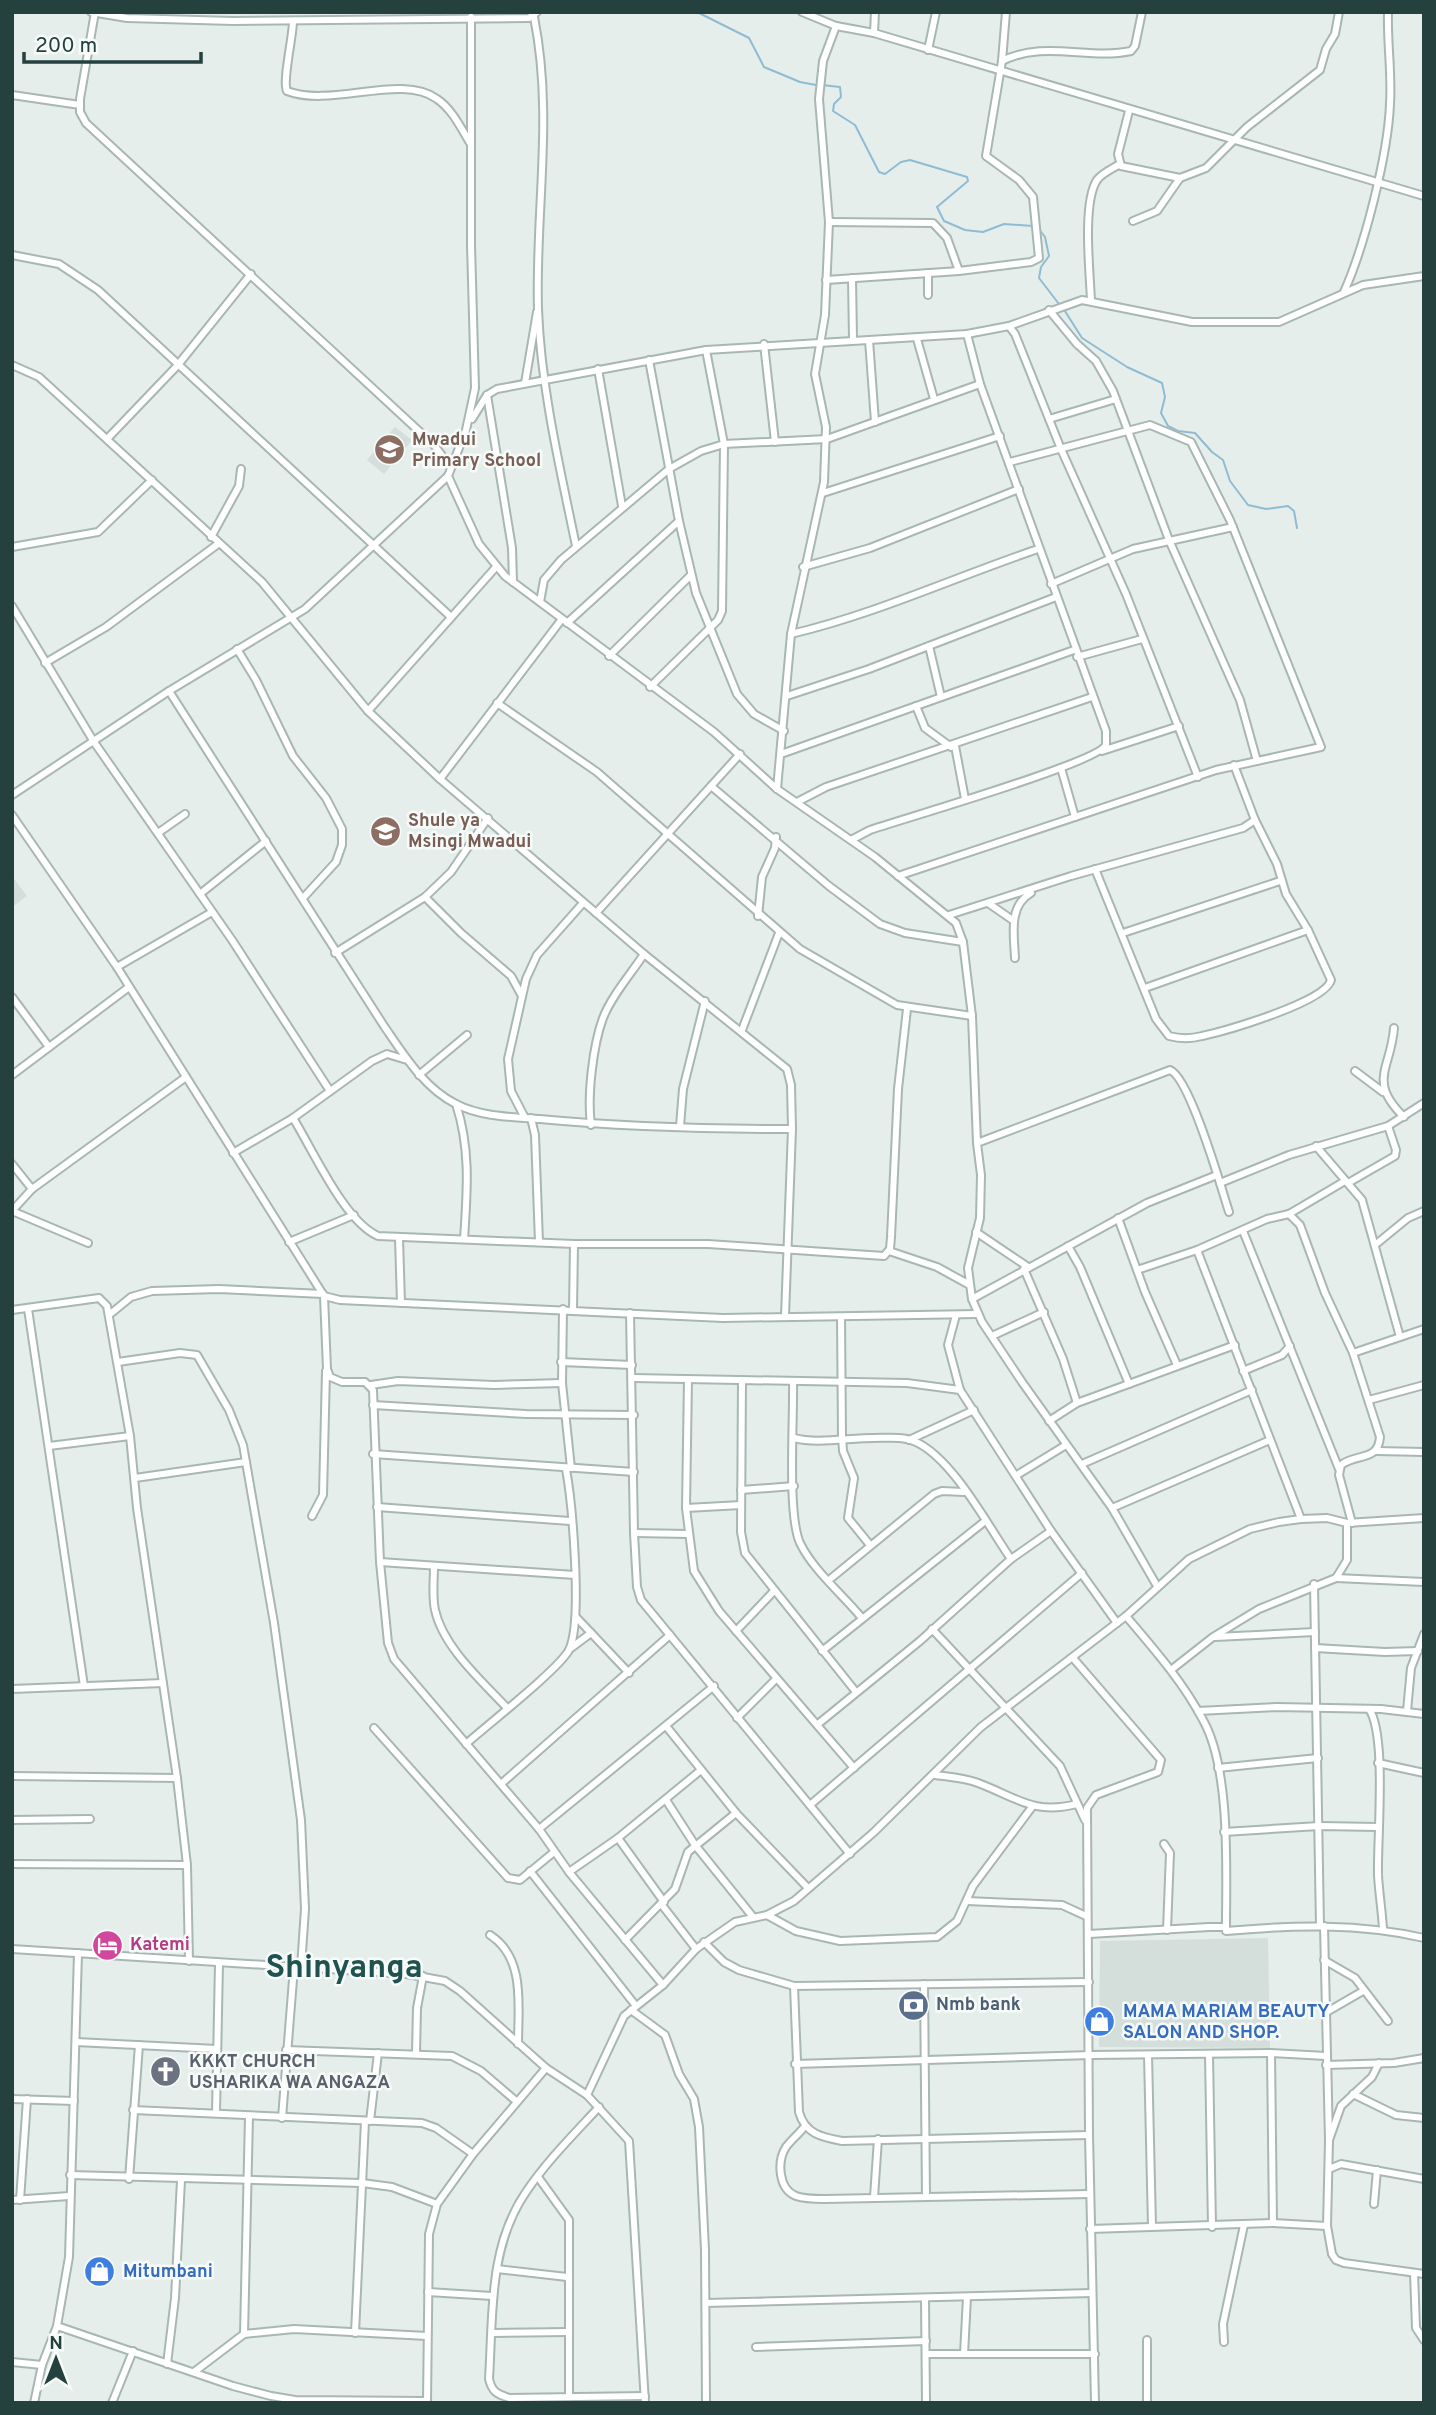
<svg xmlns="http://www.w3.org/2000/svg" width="1436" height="2415" font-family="Overpass,sans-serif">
<rect width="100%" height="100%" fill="#e6eeec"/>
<g fill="#d4dedb">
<polygon points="395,427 412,440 384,474 367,460"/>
<polygon points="12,876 27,896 12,907"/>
<polygon points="1268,1938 1270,2048 1099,2047 1100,1941"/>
</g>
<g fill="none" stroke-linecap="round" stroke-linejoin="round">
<g stroke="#8fbcd2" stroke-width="2">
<polyline points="697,12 749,38 764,67 800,82 816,85"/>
<polyline points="822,85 840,87 841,97 834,104 833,111 855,125 879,172 885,174 901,162 910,160 967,177 968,181 937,207 944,221 965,230 983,232 1004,224 1033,226"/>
<polyline points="1038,228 1045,237 1049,256 1041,267 1039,278 1059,304"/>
<polyline points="1063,308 1082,338 1127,367 1162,383 1165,397 1161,413 1168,426 1178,431 1195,433 1212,452 1223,460 1230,481 1248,505 1266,509 1288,506 1294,511 1297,528"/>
</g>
<defs>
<g id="minor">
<polyline points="91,12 127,18 233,21 529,18 537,12"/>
<polyline points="95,12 80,99 80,112 86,123 434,445 450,466"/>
<polyline points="802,12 836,26 874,33 1424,196"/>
<polyline points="471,17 471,245 475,388 466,430 448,476 479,544 505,576 714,732 777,789 875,857 956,923 963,942 972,1016 977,1143 981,1175 980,1218 968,1268 972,1299 982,1322 1022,1382 1112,1508 1157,1586"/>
<path d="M534,17C554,116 535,211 538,309C541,389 560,468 576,546"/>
<path d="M293,21C293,37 282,82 287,91C331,108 402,73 437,99C452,109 461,128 470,143"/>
<polyline points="874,33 875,12"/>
<polyline points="928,50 936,12"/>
<path d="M1002,61C1044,40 1088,60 1131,51L1135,46L1142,12"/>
<polyline points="12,95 80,105"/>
<polyline points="1129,111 1118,154 1121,166 1180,178 1206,168 1247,127 1320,70 1326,49 1335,34 1339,12"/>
<polyline points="1133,221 1157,211 1180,178"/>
<polyline points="829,222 933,223 947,238 959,271"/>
<polyline points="12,255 59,264 98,290 451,617"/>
<polyline points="928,273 928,295"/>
<polyline points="852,278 853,340"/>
<polyline points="826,280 959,271 1031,262 1039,258 1033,197 1019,180 986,156 1002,61 1006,12"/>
<path d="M1344,292C1365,245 1388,154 1390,104C1392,73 1387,43 1388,12"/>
<path d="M1091,301C1090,273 1082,203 1097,180C1102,173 1112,169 1120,164"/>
<polyline points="1049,310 1077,344 1096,361 1113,391 1169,540 1240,700 1257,761"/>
<polyline points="1009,326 1082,300 1192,322 1279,322 1363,285 1424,276"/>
<polyline points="967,334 1009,326 1015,334 1061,449 1126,594 1198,777"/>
<polyline points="917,339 934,399"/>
<polyline points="869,340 875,422"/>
<polyline points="764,344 775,442"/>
<polyline points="649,360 679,521 696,593 737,694 754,714 784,731"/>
<polyline points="12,365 39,377 262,582 368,711 440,779 644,954 787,1069 791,1085 792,1129 785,1316"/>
<polyline points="598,369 622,506"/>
<polyline points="525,383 537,312"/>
<polyline points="487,395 512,548 513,582"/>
<path d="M472,419L487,395L497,389L706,350L967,334L980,384L1106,731V745C1097,763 902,819 870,830L851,840"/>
<polyline points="1049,419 1116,399"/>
<polyline points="107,439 177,366 251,274"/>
<polyline points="823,493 1000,436"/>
<polyline points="211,537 239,486 241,469"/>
<polyline points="12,547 98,532 152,480"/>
<polyline points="803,567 870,548 1019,489"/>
<polyline points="1051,584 1133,549 1233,527"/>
<polyline points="540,602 544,580 561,560 669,469 701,451 724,444 827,439 980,384"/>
<polyline points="12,606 94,742 232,940 330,1091"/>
<polyline points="567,623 679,521"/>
<path d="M791,634C876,614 955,577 1038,549"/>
<polyline points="929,646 941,697"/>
<polyline points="237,649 256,680 293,756 326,798 342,829 342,845 336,862 304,897"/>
<polyline points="609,656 690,576"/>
<polyline points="1077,657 1142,639"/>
<polyline points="45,663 106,627 218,544"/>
<polyline points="650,687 718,620 722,611 724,444 706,350"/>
<path d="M169,691L384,1026C404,1055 424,1088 456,1104C481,1117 513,1117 540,1119C624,1127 709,1129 792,1129"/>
<polyline points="787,696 869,669 1056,597"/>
<polyline points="497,703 597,772 800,949 897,1005 972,1016"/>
<polyline points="916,706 925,728 951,747"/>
<polyline points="368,711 496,567"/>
<polyline points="955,746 965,799"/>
<polyline points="1102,751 1179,726"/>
<polyline points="781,754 1074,650"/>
<polyline points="1061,768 1075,817"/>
<polyline points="440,779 562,619"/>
<polyline points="711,786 829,886 880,924 905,933 963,942"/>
<polyline points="777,789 791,634 824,482 826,427 815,374 825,315 829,222 819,99 823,61 836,26"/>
<polyline points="12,795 169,691 305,609 448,476"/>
<polyline points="799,801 826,787 1092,697"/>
<polyline points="12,815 117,967 324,1296 340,1300 723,1318 978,1314"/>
<polyline points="158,833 185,814"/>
<path d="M1095,869L1156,1019L1169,1036C1180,1039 1191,1039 1202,1036C1225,1031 1326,1002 1331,980L1308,930L1286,894L1277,864L1255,820L1234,765"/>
<polyline points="898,876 1216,770 1321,747 1230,520 1191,442 1150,425 1010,462"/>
<polyline points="200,894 266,841"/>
<polyline points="425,897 461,933 511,976 522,996"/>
<polyline points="988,903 1014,921"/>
<polyline points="596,913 740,754"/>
<polyline points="949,915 1071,876 1243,828 1255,820"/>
<polyline points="758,916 762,877 775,848 776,837"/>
<polyline points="1123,933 1280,881"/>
<polyline points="335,953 425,897 451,872 488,818"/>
<path d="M1015,958C1014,935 1008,906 1031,893"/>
<polyline points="117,967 212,912"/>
<polyline points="1145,988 1308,930"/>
<polyline points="12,997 49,1047"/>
<path d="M1394,1028C1391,1069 1367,1081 1404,1117"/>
<polyline points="742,1030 779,933"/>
<polyline points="1355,1071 1383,1092"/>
<polyline points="12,1075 129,987"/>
<polyline points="419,1075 467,1035"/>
<path d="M456,1104C471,1150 467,1192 464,1239"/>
<path d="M293,1118C313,1150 344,1221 378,1236L574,1244H708L884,1256L890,1249L891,1237L898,1089L907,1009"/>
<polyline points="525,1118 511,1091 508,1059 526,979 537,955 583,903"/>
<polyline points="531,1118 535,1135 539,1242"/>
<path d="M591,1125C587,1096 593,1045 603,1018C612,995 631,974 644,954"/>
<polyline points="680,1126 683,1089 705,1001"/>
<path d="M977,1143L1170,1070C1190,1078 1221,1187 1229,1212"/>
<polyline points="1316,1146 1362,1200 1400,1337"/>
<polyline points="233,1153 293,1118 372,1061 387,1054 407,1060"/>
<polyline points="12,1164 32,1189"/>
<polyline points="1220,1183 1289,1155 1388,1126 1424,1103"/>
<polyline points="1348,1183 1395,1156 1396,1150 1388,1126"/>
<polyline points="1289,1214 1300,1225 1325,1293 1353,1353"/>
<polyline points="1118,1218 1145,1292 1177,1365"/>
<polyline points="1243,1231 1339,1469"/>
<polyline points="976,1232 1028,1267"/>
<polyline points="399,1238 401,1303"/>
<polyline points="289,1242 354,1215"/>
<polyline points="88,1243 12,1211 32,1189 186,1077"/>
<polyline points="1375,1245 1408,1218 1424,1211"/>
<polyline points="1068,1246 1080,1267 1129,1384"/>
<polyline points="1197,1250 1301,1519"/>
<polyline points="889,1251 937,1267 968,1284"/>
<polyline points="1024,1269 1063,1359 1077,1403"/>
<polyline points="1137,1270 1197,1250 1267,1219 1289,1214 1345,1181"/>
<polyline points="324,1296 327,1369 330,1377 342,1382 365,1382 373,1390 380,1562 388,1643 394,1659 539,1829 569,1872 663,1985"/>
<polyline points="972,1299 1147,1203 1217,1175"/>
<polyline points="28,1309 84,1686"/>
<polyline points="563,1309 562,1383 571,1468"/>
<polyline points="12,1310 99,1298 107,1306 130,1436 137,1508 177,1778 187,1865 189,1961"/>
<polyline points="573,1310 574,1244"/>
<polyline points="630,1313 634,1533 637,1587 641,1600 850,1854"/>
<polyline points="109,1315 131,1297 152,1291 219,1289 323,1294"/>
<polyline points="956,1315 948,1345 960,1390"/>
<polyline points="841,1317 842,1437 843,1451 854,1478 848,1518 870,1545"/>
<polyline points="992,1336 1044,1312"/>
<polyline points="118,1362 180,1353 197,1355 229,1410 243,1445 274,1623 301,1820 305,1909 301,1967"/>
<polyline points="561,1362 632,1365"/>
<polyline points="1243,1371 1282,1355 1290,1346"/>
<polyline points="633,1378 907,1383 960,1390 1051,1531 1117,1623"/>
<polyline points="688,1379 686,1508 694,1571 719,1611 854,1768"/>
<polyline points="742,1380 741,1532 745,1553 856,1692"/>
<path d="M793,1382C794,1419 787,1514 800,1543C813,1570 842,1594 861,1617"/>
<polyline points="371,1385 398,1381 494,1385 562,1383"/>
<polyline points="1369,1400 1424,1385"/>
<polyline points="373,1405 526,1414 634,1415"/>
<polyline points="1049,1421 1077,1403 1235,1345"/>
<path d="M794,1438C815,1444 849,1438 874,1438C887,1438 903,1436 916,1442C953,1459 988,1526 1011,1559"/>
<polyline points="909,1440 974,1410"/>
<polyline points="49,1446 130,1436"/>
<polyline points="1377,1451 1424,1452"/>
<polyline points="373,1454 634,1472"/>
<polyline points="1082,1464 1252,1390"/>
<polyline points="1017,1475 1066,1445"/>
<polyline points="135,1478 246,1462"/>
<polyline points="741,1490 794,1486"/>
<polyline points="377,1507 570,1521"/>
<polyline points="686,1508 741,1505"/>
<polyline points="1112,1508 1270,1440"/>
<polyline points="312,1516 323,1495 326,1371"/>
<path d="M1352,1523L1339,1475L1341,1465C1356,1453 1378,1462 1380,1437L1353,1353L1424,1329"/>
<polyline points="634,1533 689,1534"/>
<polyline points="380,1562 575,1575"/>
<path d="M434,1566C434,1580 432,1597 435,1610C443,1647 482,1681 507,1708"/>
<polyline points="1336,1578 1424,1582"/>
<polyline points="829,1580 934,1494 942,1491 964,1492"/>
<polyline points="1314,1584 1320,1926"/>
<path d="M1126,1616C1154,1649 1183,1682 1203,1720C1231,1770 1226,1870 1226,1927"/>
<polyline points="576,1617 629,1673"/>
<polyline points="932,1629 1060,1766 1085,1820"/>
<polyline points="736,1631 774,1591"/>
<polyline points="1215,1637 1315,1632"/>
<polyline points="571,1648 591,1633"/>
<polyline points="1315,1648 1385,1652 1418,1651"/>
<polyline points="822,1651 984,1522"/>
<polyline points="1073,1658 1161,1760 1158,1772 1096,1795 1087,1808 1089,2135 1095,2403"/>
<polyline points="1171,1670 1213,1637 1259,1609 1336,1578 1347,1560 1347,1523"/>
<polyline points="12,1689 163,1683"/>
<path d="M1369,1709C1387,1734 1377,1839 1378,1875C1379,1893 1382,1911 1383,1929"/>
<polyline points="1198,1711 1277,1707 1381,1709 1424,1714"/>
<polyline points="1407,1711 1411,1668 1424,1634"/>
<polyline points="737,1718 776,1679"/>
<polyline points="818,1724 920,1641 1011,1559 1051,1531"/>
<polyline points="666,1726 736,1813 807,1887"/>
<polyline points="374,1728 508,1878 520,1880 554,1852"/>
<path d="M466,1744C486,1726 559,1669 569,1650C583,1622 572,1502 566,1469"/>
<polyline points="1378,1763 1424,1773"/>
<polyline points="1218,1768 1318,1758"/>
<path d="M935,1775C950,1777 965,1778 978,1783C1018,1798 1033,1815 1077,1804"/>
<polyline points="12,1776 177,1778"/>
<polyline points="501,1784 670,1635"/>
<polyline points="666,1800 695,1845 753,1917"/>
<polyline points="810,1805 1082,1573"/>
<polyline points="12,1820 90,1819"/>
<polyline points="539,1829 714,1686"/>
<polyline points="1224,1832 1319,1826 1378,1827"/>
<polyline points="618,1838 664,1902"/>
<polyline points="1164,1844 1170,1853 1167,1930"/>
<polyline points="12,1864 187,1865"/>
<polyline points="530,1871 636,2006"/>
<polyline points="569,1872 618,1838 701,1770"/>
<polyline points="967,1901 1062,1905 1086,1916"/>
<polyline points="662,1905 696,1949"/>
<polyline points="767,1915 796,1931 840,1941 937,1937 957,1921 973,1886 1032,1807"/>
<polyline points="1324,1926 1329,2140 1327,2226 1332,2254 1336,2260 1344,2263 1424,2274"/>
<path d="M1089,1934L1209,1927H1226V1931C1293,1925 1359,1923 1424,1938"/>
<path d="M490,1935C526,1958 518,2007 518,2044"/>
<polyline points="625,1940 675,1889 688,1852 736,1813"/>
<polyline points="704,1942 724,1962 739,1970 794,1986 1089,1982"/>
<polyline points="12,1949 407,1974 445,1981 460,1991 546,2068 587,2095 629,2141 645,2403"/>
<polyline points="1324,1960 1355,1978 1388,2021"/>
<polyline points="924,1984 926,2197"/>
<path d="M794,1986L799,2112C805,2134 822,2137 842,2141L1089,2135"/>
<polyline points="631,2010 665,2035 679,2074 694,2099 699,2127 705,2250 706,2403"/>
<polyline points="1325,2013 1363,1991"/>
<polyline points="76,2042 217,2049"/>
<polyline points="286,2050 452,2056 481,2071 516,2101"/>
<polyline points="416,2053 417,2008 423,1976"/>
<polyline points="1271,2053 1273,2223"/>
<polyline points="1209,2054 1212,2227"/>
<polyline points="1148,2055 1152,2227"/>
<polyline points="795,2064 1091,2055 1271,2053 1326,2056"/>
<polyline points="1326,2065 1394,2063 1424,2058"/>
<polyline points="1353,2094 1396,2115 1424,2118"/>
<polyline points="587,2095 624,2016 663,1985 696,1949 735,1922 767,1915 794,1901 873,1833 981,1727 1126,1616 1189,1559 1250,1529 1279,1522 1301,1519 1327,1518 1347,1523 1424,1518"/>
<polyline points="12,2099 74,2101"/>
<path d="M599,2107C574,2134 546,2162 526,2192C488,2247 493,2317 489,2379C492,2392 497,2394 509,2398L645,2396"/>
<polyline points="133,2110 422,2123 436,2128 473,2154"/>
<polyline points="216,2113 219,1963"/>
<polyline points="282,2118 294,1967"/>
<polyline points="370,2121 378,2053"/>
<path d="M805,2126C799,2134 792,2139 786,2147C777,2161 778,2189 796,2196C805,2199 815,2199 824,2199L1090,2194"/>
<polyline points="1329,2140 1341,2106 1372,2077 1379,2063"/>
<polyline points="1329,2169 1341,2164 1424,2179"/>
<polyline points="70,2175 362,2183 392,2187 437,2204"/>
<polyline points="538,2177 569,2220 569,2395"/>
<polyline points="129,2179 139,2045"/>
<polyline points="874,2197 878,2139"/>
<polyline points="12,2200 69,2196"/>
<polyline points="20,2200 27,2099"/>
<polyline points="1374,2204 1377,2170"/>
<polyline points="1090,2229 1273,2223 1327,2226"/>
<polyline points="497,2269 567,2277"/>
<polyline points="1414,2273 1416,2328 1424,2340"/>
<polyline points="428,2292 492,2296"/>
<polyline points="925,2299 926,2403"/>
<polyline points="706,2303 1092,2293"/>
<polyline points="57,2326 233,2386 271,2396 295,2400 427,2401"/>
<polyline points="355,2333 365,2121"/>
<polyline points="492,2333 568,2332"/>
<polyline points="244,2334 249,2116"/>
<polyline points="1147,2340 1147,2403"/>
<polyline points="1224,2342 1223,2324 1244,2225"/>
<polyline points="756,2347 926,2341"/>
<polyline points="926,2354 1095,2354"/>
<polyline points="964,2354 967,2297"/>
<polyline points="12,2362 42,2365"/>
<polyline points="167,2364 175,2298 181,2180"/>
<polyline points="194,2372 244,2334 294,2329 427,2336"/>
<polyline points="34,2403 42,2365 57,2326 69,2257 78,1953"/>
<polyline points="112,2403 133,2351"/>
<polyline points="427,2403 429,2234 437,2204 473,2154 546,2068"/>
</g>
</defs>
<use href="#minor" stroke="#a8b7b4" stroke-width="10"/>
<use href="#minor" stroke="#fff" stroke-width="6"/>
</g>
<defs>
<symbol id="school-disc" viewBox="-11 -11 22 22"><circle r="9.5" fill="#8d6e63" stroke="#f6fbf9"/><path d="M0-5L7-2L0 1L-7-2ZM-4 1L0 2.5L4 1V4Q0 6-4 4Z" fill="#fff"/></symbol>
<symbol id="hotel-disc" viewBox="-11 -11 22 22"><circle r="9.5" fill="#d1479c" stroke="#f6fbf9"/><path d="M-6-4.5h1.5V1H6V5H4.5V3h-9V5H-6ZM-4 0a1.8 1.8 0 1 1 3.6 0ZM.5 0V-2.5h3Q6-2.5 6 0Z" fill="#fff"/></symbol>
<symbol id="bank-disc" viewBox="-11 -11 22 22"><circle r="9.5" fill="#5c6f8a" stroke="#f6fbf9"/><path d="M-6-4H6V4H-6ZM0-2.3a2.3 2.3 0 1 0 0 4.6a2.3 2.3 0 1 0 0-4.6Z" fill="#fff"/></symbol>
<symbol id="shop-disc" viewBox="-11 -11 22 22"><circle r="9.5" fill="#3f7fe0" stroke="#f6fbf9"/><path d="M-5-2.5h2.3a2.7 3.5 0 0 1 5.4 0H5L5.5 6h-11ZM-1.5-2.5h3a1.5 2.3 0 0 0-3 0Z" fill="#fff"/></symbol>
<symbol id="church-disc" viewBox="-11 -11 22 22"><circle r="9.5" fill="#6b7280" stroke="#f6fbf9"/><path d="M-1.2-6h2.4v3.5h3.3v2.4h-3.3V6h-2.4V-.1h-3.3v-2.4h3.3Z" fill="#fff"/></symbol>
</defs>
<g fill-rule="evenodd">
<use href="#school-disc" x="372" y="432" width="35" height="35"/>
<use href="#school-disc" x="368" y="814" width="35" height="35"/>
<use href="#hotel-disc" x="90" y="1928" width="35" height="35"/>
<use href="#bank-disc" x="896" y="1988" width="35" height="35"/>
<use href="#shop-disc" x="1082" y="2004" width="35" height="35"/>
<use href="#church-disc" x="148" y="2054" width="35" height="35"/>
<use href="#shop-disc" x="82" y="2254" width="35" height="35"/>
</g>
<g text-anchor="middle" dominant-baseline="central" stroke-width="5" stroke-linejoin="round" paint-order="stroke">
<g font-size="18" font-weight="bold" fill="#785e54" stroke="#f6fbf9" text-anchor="start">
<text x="412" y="440">Mwadui<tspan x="412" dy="21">Primary School</tspan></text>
<text x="408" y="821">Shule ya<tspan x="408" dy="21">Msingi Mwadui</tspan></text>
</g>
<g font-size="18" font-weight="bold" fill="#b23c85" stroke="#f6fbf9" text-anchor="start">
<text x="130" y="1945">Katemi</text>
</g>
<g font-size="18" font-weight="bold" fill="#4e5e75" stroke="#f6fbf9" text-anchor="start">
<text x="936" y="2005">Nmb bank</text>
</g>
<g font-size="18" font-weight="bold" fill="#366cbe" stroke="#f6fbf9" text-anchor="start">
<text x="1123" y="2012">MAMA MARIAM BEAUTY<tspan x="1123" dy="21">SALON AND SHOP.</tspan></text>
<text x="123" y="2272">Mitumbani</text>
</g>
<g font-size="18" font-weight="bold" fill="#5b616d" stroke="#f6fbf9" text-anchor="start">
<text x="189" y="2062">KKKT CHURCH<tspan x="189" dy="21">USHARIKA WA ANGAZA</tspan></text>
</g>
<g font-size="32" font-weight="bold" fill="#20534f" stroke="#f6fbf9">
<text x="344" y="1969">Shinyanga</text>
</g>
</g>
<rect width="1436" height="2415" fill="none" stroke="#24413e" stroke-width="28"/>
<g transform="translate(56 2359)" stroke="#f6fbf9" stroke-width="5" paint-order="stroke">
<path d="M0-5L12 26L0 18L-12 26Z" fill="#24413e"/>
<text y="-10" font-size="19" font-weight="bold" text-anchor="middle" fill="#24413e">N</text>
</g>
<path d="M24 52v10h177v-10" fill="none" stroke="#24413e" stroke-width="3.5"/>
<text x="35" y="52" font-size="21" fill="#24413e" stroke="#f6fbf9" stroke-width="5" paint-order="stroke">200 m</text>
</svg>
